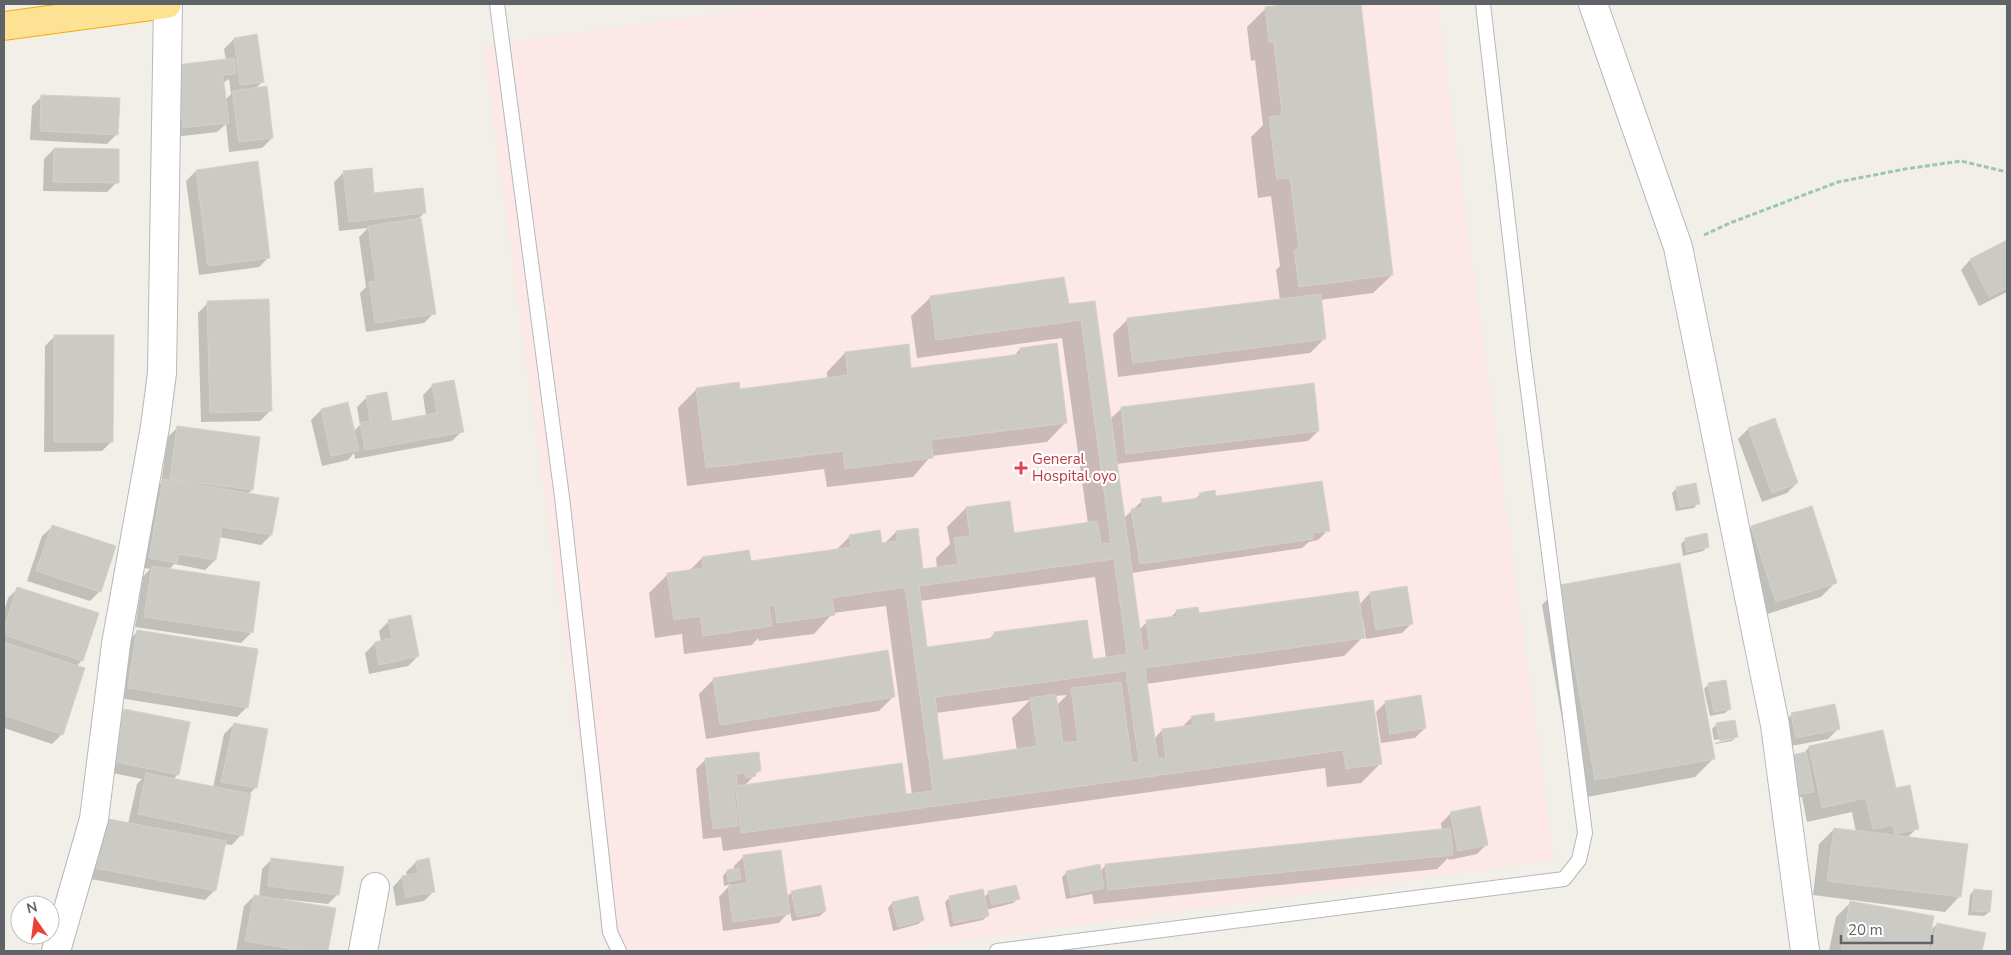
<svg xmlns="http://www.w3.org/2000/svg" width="2011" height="955" font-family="'Nunito Sans',sans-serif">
<rect width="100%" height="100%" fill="#f1efe8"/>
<polygon fill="#fce8e6" points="788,4 1437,4 1554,860 891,951 607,951 483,46"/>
<g fill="#0003" fill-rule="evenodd">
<polygon points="1300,4 1360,4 1392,275 1373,293 1320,300 1325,338 1310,353 1118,377 1113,334 1128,319 1280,300 1276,270 1280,266 1271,196 1258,198 1251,137 1263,125 1255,60 1251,61 1247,27 1266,8"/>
<path d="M234,39L263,81L255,89L272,138L262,148L229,152L226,124L217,132L174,137L167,76L226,60L224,49ZM229,79L231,94L225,100L223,83Z"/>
<polygon points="42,96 117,134 107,144 30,140 32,106"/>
<polygon points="54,149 117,182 107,192 43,191 44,159"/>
<polygon points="196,171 269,257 259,267 199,275 186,181"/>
<polygon points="344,172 373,194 424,213 417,220 434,313 424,323 366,332 360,293 366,287 359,237 368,228 339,231 334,182"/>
<polygon points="2007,241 2007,292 1979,306 1961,270 1970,260"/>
<path d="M930,298L1067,306L1094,302L1110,419L1122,408L1318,431L1308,441L1116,464L1124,518L1142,501L1161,504L1194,500L1200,494L1328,530L1318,540L1309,542L1302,548L1131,573L1139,630L1147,622L1169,619L1177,611L1198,615L1359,605L1370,593L1412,623L1402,633L1366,639L1363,620L1361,621L1363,637L1344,656L1146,684L1154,739L1162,730L1182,727L1192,717L1214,723L1372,701L1380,764L1361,783L1327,787L1325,768L723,851L721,837L703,839L696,769L706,759L760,770L744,786L912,795L886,606L833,613L814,634L759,641L758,638L752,645L684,654L682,634L655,638L649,593L668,574L689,571L702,558L750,562L836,550L850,536L884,544L896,532L922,571L937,568L936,558L950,544L947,527L966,508L1013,534L1088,524L1062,338L917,358L911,316ZM1095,577L1106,658L1092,660L994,634L988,640L926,649L920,601ZM1067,695L1057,705L1055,696ZM1030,700L1012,718L1017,751L942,761L936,713Z"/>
<polygon points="208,303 270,411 260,421 201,422 198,313"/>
<polygon points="55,336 112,441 102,451 44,452 45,346"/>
<polygon points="1056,345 1065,423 1047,442 931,456 913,477 827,487 824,469 687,486 678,408 697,389 739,390 827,379 827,372 845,353 910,369 1013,357 1020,349"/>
<polygon points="433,385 462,431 452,441 355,459 354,453 348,460 322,466 311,420 321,410 347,403 354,431 360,425 357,407 367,397 391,422 426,416 423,395"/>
<polygon points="1774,420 1797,483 1787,493 1762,502 1738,439 1748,429"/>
<polygon points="178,427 252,490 247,494 271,535 261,545 219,537 215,560 205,570 174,564 169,570 259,583 251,633 241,643 135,627 143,577 150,569 140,567 154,490 161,483 168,437"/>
<polygon points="1677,488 1698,503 1694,508 1676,511 1672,493"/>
<polygon points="52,527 100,591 90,601 27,581 42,536"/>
<polygon points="1751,527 1836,582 1821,597 1761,616 1737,541"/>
<polygon points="1685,540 1708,546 1703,551 1683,556 1681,544"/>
<polygon points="1560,586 1714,758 1695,777 1576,799 1542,605"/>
<polygon points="18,588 82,660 76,667 62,734 52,744 4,728 4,611 8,598"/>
<polygon points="389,621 418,656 408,666 369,674 365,653 375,643 381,642 379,631"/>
<polygon points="138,631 247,707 237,717 119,698 128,641"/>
<polygon points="714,679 894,696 879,711 706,739 699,694"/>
<polygon points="1709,684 1730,709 1725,713 1710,716 1704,689"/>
<polygon points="1386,702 1425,728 1415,738 1381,743 1376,712"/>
<polygon points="124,710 178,774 173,780 213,788 224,734 234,724 255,788 248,795 241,835 232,845 224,844 215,890 205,900 85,878 128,824 137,784 142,779 103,771 114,720"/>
<polygon points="1792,714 1838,729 1828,739 1786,747 1782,724"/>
<polygon points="1717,724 1736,737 1732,741 1715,744 1715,743 1733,739 1733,737 1714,740 1712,729"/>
<polygon points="1809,747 1895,789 1917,828 1907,838 1959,897 1945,912 1813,895 1819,844 1834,829 1856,832 1852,812 1807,822 1802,797 1790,799 1803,754"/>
<polygon points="1451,813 1487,844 1477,854 1449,860 1448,858 1437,869 1094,904 1092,894 1066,899 1062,877 1067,872 1100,871 1106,865 1442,830 1441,823"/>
<polygon points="744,856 786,897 792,892 825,911 820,916 792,921 790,911 779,923 723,931 719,897 731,884 724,886 723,876 727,871 734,870 734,866"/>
<polygon points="272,859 338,894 328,904 283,899 283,901 334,909 327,951 236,951 244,906 254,896 259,897 262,869"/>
<polygon points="416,862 434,891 424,901 396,906 393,887 402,877 407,876 406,872"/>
<polygon points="1974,890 1989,912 1984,916 1968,915 1970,895"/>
<polygon points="989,892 1018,899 1013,903 986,910 987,916 983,920 950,927 945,902 950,897 984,898"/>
<polygon points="1851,902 1930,931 1937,924 1984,934 1981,951 1829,951 1836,917"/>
<polygon points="892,903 923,920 918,924 893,931 888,908"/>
</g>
<g fill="#cccac5" stroke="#d6d1c6" fill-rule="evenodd">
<polygon points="1289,4 1361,4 1393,275 1299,287 1294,250 1299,249 1290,178 1277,179 1269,117 1282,115 1274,42 1269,42 1265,7"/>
<polygon points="257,34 264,82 240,85 234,38"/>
<polygon points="234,58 236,74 223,75 229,123 183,128 176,65"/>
<polygon points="267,86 273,138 239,142 232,91"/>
<polygon points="41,95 120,98 118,135 40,131"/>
<polygon points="54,148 119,149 119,183 53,182"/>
<polygon points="258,161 270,258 208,266 196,170"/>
<polygon points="372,168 374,193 423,188 426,213 349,222 343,171"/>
<polygon points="421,218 436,314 375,323 369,282 376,281 368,226"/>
<polygon points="2007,240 2007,288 1989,297 1970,259"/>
<path d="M1064,277L1069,304L1095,301L1143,651L1150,650L1146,620L1177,616L1176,610L1198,607L1199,613L1358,591L1365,638L1145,668L1158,759L1166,758L1162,729L1193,725L1191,716L1214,713L1215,722L1373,700L1382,764L1346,769L1343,750L741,833L735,786L902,763L906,794L933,791L905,587L832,598L835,615L777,623L775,605L769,606L772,626L703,636L700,616L674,620L667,573L703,568L702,557L749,550L751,561L851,547L849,535L880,530L882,543L897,541L896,531L918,528L923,569L958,564L954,538L970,536L966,507L1010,501L1014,533L1097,521L1101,544L1111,543L1081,320L936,340L930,296ZM1114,559L1127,654L1093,659L1087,620L994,632V638L927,647L919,586ZM1126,671L1139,762L1132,763L1121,682L1071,688L1078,741L1063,743L1056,694L1030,698L1037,746L943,760L935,697Z"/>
<polygon points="1321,294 1326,339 1133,363 1127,318"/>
<polygon points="269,299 272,411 210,413 207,301"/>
<polygon points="54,335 114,335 113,442 54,442"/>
<polygon points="1057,343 1067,423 931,440 933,458 845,469 843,451 706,468 696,388 739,382 740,389 848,375 845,352 909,344 911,368 1021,354 1020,348"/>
<polygon points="454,380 464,432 365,450 360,423 370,421 366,396 387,392 392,421 437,413 432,384"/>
<polygon points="1314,383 1319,431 1126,454 1121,407"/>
<polygon points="348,402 359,450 331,456 321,409"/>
<polygon points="1775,418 1798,483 1772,493 1748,428"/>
<polygon points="177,426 260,437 253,490 170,479"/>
<polygon points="163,479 279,498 272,535 222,527 216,560 179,554 177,563 149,558"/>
<polygon points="1322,481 1330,531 1313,533 1313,539 1140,564 1131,509 1143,507 1141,499 1161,496 1162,503 1200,498 1199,493 1215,490 1216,496"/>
<polygon points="1696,483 1700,504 1680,507 1676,487"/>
<polygon points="1812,506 1837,583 1776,602 1751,526"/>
<polygon points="52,525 116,546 101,592 36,571"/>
<polygon points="1707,533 1709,547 1687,552 1685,538"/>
<polygon points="1680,563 1715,759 1595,780 1560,585"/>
<polygon points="152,566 260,582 253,633 144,617"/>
<polygon points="1407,586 1413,624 1376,630 1370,592"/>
<polygon points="17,587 99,613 83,661 4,635 4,629"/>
<polygon points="411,615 419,656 379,665 375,642 392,638 388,620"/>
<polygon points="137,630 258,649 248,708 128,688"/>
<polygon points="4,642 85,668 63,735 4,715"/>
<polygon points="888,650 895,697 720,725 713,678"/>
<polygon points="1726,680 1731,709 1714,712 1708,683"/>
<polygon points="1421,695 1426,728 1390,734 1385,701"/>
<polygon points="1835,704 1840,729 1796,738 1791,713"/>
<polygon points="124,709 190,722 179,775 112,761"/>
<polygon points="1735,720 1738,737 1720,741 1716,723"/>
<polygon points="234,723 268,729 257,788 221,782"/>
<polygon points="1883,730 1896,788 1910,785 1919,829 1895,834 1893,825 1873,829 1866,798 1822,808 1809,746"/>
<polygon points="759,752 761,771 755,772 756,776 746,778 745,773 736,774 737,784 733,785 738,826 713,829 705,758"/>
<polygon points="1806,752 1814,792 1794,795 1786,756"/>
<polygon points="146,773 251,794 243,836 138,814"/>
<polygon points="1480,806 1488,845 1458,851 1450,812"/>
<polygon points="103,818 226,841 216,891 94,868"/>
<polygon points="1450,828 1453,855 1108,890 1105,864"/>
<polygon points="1834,828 1968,844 1961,897 1827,881"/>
<polygon points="781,850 790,914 733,922 728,886 747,883 743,855"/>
<polygon points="271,858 344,867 339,895 268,886"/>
<polygon points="429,858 435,892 406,897 402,876 418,873 416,861"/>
<polygon points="1100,864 1104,888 1071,895 1066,871"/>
<polygon points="739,868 741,879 728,882 727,870"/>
<polygon points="821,885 826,911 797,917 791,891"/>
<polygon points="1016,885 1020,899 992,905 988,891"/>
<polygon points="983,889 989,916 954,923 949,896"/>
<polygon points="1974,889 1992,891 1990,912 1972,911"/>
<polygon points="254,895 336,908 328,951 303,951 245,941"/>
<polygon points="918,896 924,920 898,927 892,902"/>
<polygon points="1850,901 1934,916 1928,951 1841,951"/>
<polygon points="1937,923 1986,933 1982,951 1931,951"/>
</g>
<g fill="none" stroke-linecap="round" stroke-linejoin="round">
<defs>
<g id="lane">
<polyline points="497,4 562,497 610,932 619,951"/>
<polyline points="997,951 1564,879 1579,860 1585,833 1523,351 1483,4"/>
</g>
<g id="street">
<polyline points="56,951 94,819 116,644 155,427 162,373 168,4"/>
<polyline points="363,951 375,887"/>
</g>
<polyline id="secondary" points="1593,4 1678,247 1775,725 1805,951"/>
<polyline id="highway" points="4,26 167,4"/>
</defs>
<use href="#lane" stroke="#b5b8bc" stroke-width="16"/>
<use href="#street" stroke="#b5b8bc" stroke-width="30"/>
<use href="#secondary" stroke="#b6babf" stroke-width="30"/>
<use href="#highway" stroke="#f9ab00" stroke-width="30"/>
<polyline stroke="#9cc7a9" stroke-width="3" stroke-dasharray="5 2.5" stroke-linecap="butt" points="1704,235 1730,223 1838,182 1905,169 1961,161 2007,172"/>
<use href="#lane" stroke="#fff" stroke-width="14"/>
<use href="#street" stroke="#fff" stroke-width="28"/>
<use href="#secondary" stroke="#fff" stroke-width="28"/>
<use href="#highway" stroke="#fde293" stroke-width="28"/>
</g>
<path fill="#e0444e" stroke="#fff" stroke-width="2" d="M1018.5 460.5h5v5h5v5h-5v5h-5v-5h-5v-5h5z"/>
<g text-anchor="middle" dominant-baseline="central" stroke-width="4.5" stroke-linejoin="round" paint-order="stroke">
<g font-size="15" fill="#be3a42" stroke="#fff" text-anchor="start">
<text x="1032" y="459">General<tspan x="1032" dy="17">Hospital oyo</tspan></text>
</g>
</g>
<rect width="2011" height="955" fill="none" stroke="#5f6368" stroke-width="10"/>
<g transform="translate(35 920) rotate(346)"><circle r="24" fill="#ffffff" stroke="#bfc1c3"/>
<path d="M0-4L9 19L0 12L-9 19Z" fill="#ea4335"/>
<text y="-8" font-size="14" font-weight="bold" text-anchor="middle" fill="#5f6368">N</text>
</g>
<path d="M1841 935v8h91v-8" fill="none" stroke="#5f6368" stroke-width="2.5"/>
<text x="1848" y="935" font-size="15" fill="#5f6368" stroke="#ffffff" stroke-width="4" paint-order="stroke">20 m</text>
</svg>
